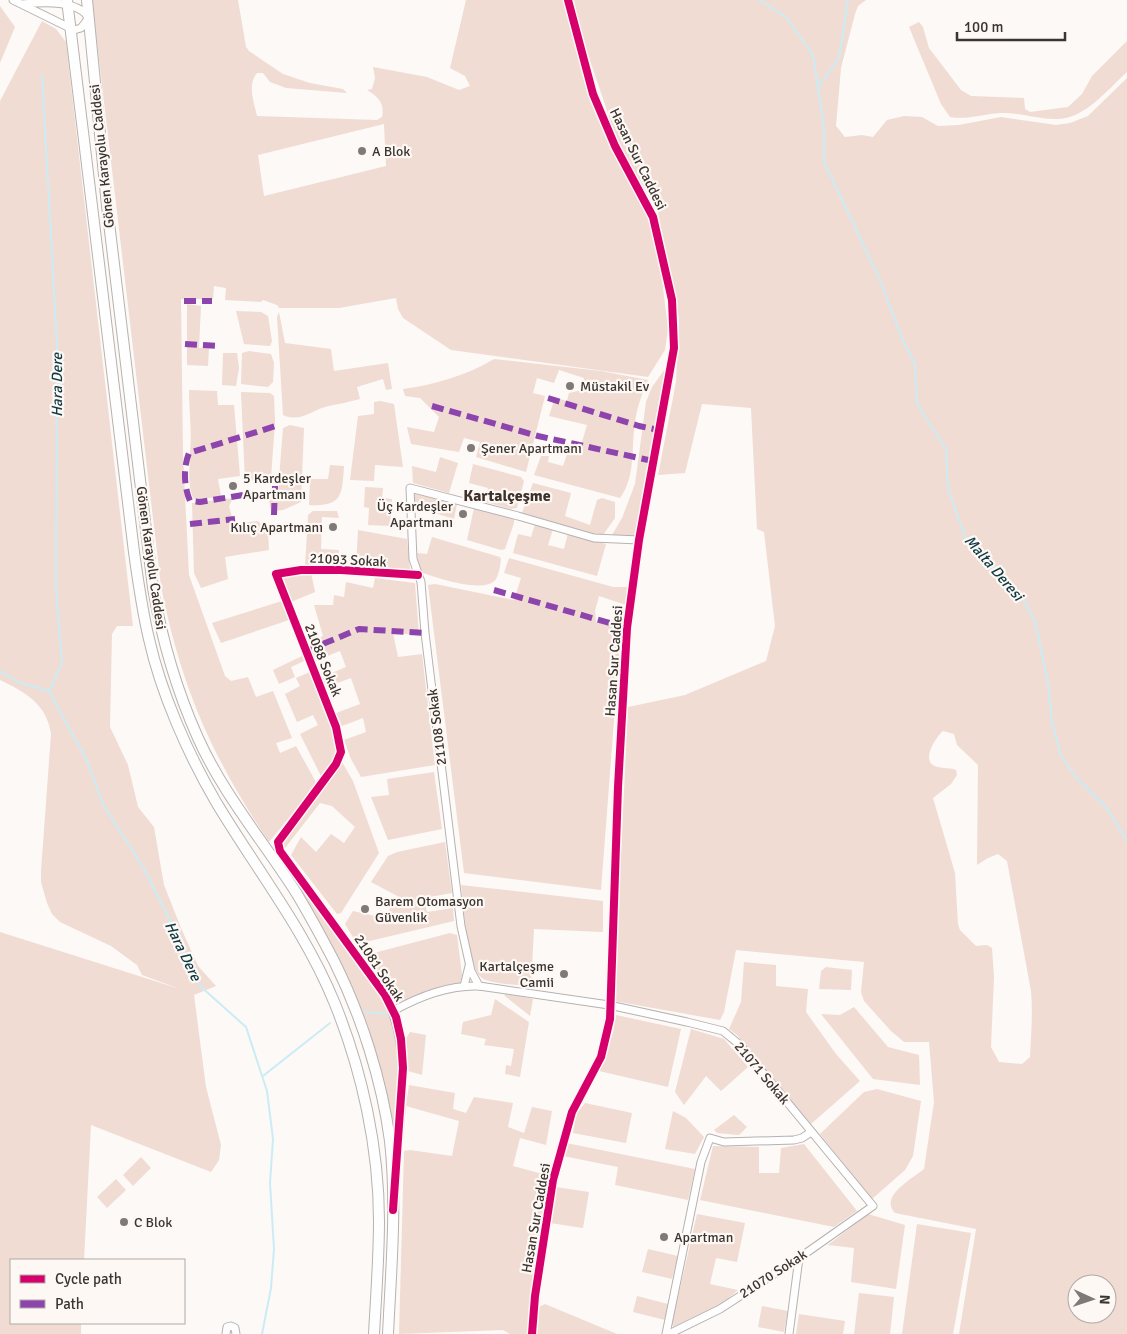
<svg xmlns="http://www.w3.org/2000/svg" width="1127" height="1334" font-family="Signika,sans-serif">
<rect width="100%" height="100%" fill="#fcf9f7"/>
<g fill="#f0dcd3" fill-rule="evenodd">
<path d="M92,0H238L246,47L249,51L283,74L310,83L343,89L347,93L286,88L270,82L263,73H257C247,84 254,103 257,116L377,120L382,117C385,103 378,97 367,90L372,89L375,78L373,67L427,77L459,90L470,86L465,76L450,68L466,0H565L588,90L611,149L647,212L659,254L668,329L665,350L648,377L451,350L403,318L398,309L396,298L339,308H279L277,305L263,300L261,302L225,300L226,288L214,286L213,299H181L183,455L189,575L225,676L231,681L248,677L256,697L273,691L292,738L276,743L280,753L296,746L317,784L269,842C212,757 181,687 161,586ZM384,124L386,166L264,196L258,155Z"/>
<path d="M574,0H866L858,6L855,14L841,68L836,126L845,137L862,135L873,137L887,120L904,116L922,117L938,126L959,125L1001,117L1056,125L1070,123L1088,116L1127,78V1334H959L976,1229L895,1213C879,1196 912,1179 924,1169L934,1102L929,1042H904L891,1031L864,1001L861,992L864,962L736,950L724,1012L720,1020L614,1001L628,707L685,695L766,661L775,626L764,532L757,529L751,408L702,404L685,473L658,475L676,382L679,318L658,212L618,143L577,22ZM943,731L954,734L957,745L978,765L977,865L988,858L998,854L1007,861L1031,991C1033,1014 1031,1034 1030,1057L1022,1064L999,1062L991,1047L994,977L992,948L987,945L976,946L960,930L958,924L955,873L933,798L951,784L957,775L956,770C949,767 938,769 933,765C922,758 937,736 943,731ZM1077,1284H1107V1314H1077Z"/>
<polygon points="0,6 15,27 0,63"/>
<path d="M42,21L56,29L66,42L133,626H117L112,634L110,727L128,765L138,807L154,827L164,885L181,928L198,966L216,986L194,995L206,1087L221,1145L219,1160L211,1172L91,1125L84,1260H11V1323H81V1334H0V932L180,989L142,975L137,965L111,946L60,922L52,914L47,903L41,882V871L51,734C47,704 25,692 0,680V101Z"/>
<path d="M919,22L923,27L929,48L961,90L971,96L1024,98L1025,109L1030,112L1068,107L1082,94L1092,76L1127,41V72C1108,89 1086,118 1058,119C1039,120 1019,112 1000,113C983,114 967,120 950,117L941,104L909,27Z"/>
<polygon points="187,304 201,306 199,348 209,348 208,366 187,365"/>
<polygon points="236,311 261,312 268,316 272,341 270,346 244,344"/>
<path d="M279,312L285,343L331,349L334,371L388,363L392,389L386,390L383,379L357,387L360,399C349,402 339,404 328,406C312,410 300,423 283,415L277,317Z"/>
<polygon points="249,351 271,354 274,363 273,382 268,387 241,384 242,353"/>
<polygon points="223,353 237,353 239,368 236,386 222,385"/>
<path d="M494,359L601,371L648,380C642,394 637,407 635,422C631,447 636,477 620,498L534,475L541,456H549L548,462L563,466L569,448L579,452L587,425L549,416L555,398L567,401L569,393L582,390L584,378L559,370L554,383L537,378L533,393L545,396L526,472L476,457L480,442L464,438L459,452L411,444L407,427L434,432L439,417L420,398L405,396L403,389C433,385 468,375 494,359Z"/>
<polygon points="668,365 634,538 612,535 622,518 635,484 646,402 652,387"/>
<path d="M189,390L217,391L218,405H234L240,476L218,479L221,496L198,500L193,498C187,482 190,468 190,452C192,432 189,410 189,390Z"/>
<polygon points="241,392 270,393 274,396 275,421 271,478 245,481"/>
<polygon points="380,401 394,404 403,467 375,465 374,481 350,480 358,416 374,414 374,402"/>
<polygon points="290,425 304,428 301,502 283,510 271,511 268,497 278,492 283,428"/>
<polygon points="440,457 458,463 449,493 413,483 412,466 436,472"/>
<polygon points="473,464 521,477 524,481 517,508 511,509 485,502 488,488 469,483"/>
<path d="M330,465L344,466C342,494 343,507 309,505L310,479H328Z"/>
<polygon points="533,483 571,493 565,516 590,525 597,500 602,498 615,502 615,518 603,535 592,534 522,513"/>
<polygon points="365,487 383,488 382,498 392,499 390,526 368,525 369,508 364,507"/>
<polygon points="414,491 457,504 454,519 415,507"/>
<polygon points="233,498 229,506 233,521 239,523 258,521 268,531 269,550 225,557 228,579 201,588 194,573 192,503"/>
<polygon points="474,508 514,518 514,523 505,549 501,550 467,540"/>
<polygon points="313,511 337,511 339,518 322,517 321,549 339,550 338,567 305,567 308,515"/>
<polygon points="535,524 553,529 548,545 564,549 568,533 606,544 597,576 513,553 518,534 531,537"/>
<polygon points="358,530 407,539 410,569 387,571 356,568"/>
<path d="M432,537L500,557L501,560C500,566 499,574 496,579C485,595 435,577 420,572L417,553L427,554Z"/>
<polygon points="509,558 613,587 629,587 626,605 599,596 595,611 596,622 621,629 601,890 464,873 428,585 435,584 514,600 521,578 504,573"/>
<polygon points="311,573 315,592 291,602 284,580 285,575"/>
<polygon points="375,578 415,583 419,635 393,633 398,657 422,654 435,765 361,777 351,759 344,740 366,732 363,718 342,726 336,713 360,704 351,678 326,687 322,677 346,667 340,651 315,661 308,644 323,636 314,605 333,605 334,595 344,597 346,582 373,588"/>
<polygon points="282,601 289,620 221,643 212,623"/>
<polygon points="302,656 304,661 291,667 295,677 279,684 273,670"/>
<path d="M310,672L336,737C339,754 333,762 325,776H321L300,734L318,725L313,715L297,722L285,694L300,686L296,678Z"/>
<polygon points="342,762 353,781 379,853 341,913 337,914 291,855 301,837 316,852 331,834 344,843 355,827 332,806 320,803 285,848 283,841 290,828"/>
<polygon points="434,772 442,829 388,840 371,797 389,795 387,779"/>
<polygon points="445,842 452,893 424,898 427,912 453,908 454,921 357,944 345,924 353,911 384,918 392,906 401,898 371,882 388,856 397,852"/>
<path d="M297,879L389,1010L398,1039L399,1081L394,1142C387,1104 380,1065 368,1028C350,976 322,929 295,881Z"/>
<path d="M461,885L603,901V932L534,929L531,986C520,985 490,984 482,978C466,967 464,905 461,885Z"/>
<polygon points="450,933 457,935 462,975 460,984 403,1001 395,999 368,957 370,954"/>
<polygon points="744,962 776,965 776,986 808,989 806,1012 836,1054 860,1081 811,1124 737,1035 729,1029 741,1002"/>
<polygon points="826,967 852,970 851,990 819,989 821,971"/>
<polygon points="504,993 533,999 530,1016 505,996"/>
<polygon points="495,999 529,1022 520,1077 505,1074 506,1065 511,1066 514,1049 484,1045 486,1039 461,1034 463,1022 491,1015"/>
<polygon points="854,1007 888,1047 919,1055 920,1085 873,1079 821,1014 840,1015"/>
<polygon points="616,1015 681,1029 668,1087 599,1071 613,1033"/>
<polygon points="691,1029 724,1039 748,1067 721,1091 706,1076 684,1105 675,1092"/>
<polygon points="410,1032 426,1035 422,1075 408,1071 405,1040"/>
<polygon points="409,1085 455,1093 453,1109 466,1113 474,1097 513,1103 508,1127 524,1133 532,1107 552,1111 546,1145 520,1138 513,1166 550,1176 527,1334 510,1334 503,1330 399,1334 404,1151 410,1150 452,1156 459,1121 406,1106"/>
<polygon points="877,1089 921,1101 913,1156 905,1170 872,1199 820,1134 864,1092"/>
<polygon points="585,1103 632,1113 626,1143 573,1133 576,1114"/>
<polygon points="673,1111 686,1118 704,1137 695,1154 665,1149"/>
<polygon points="734,1115 747,1127 739,1135 717,1133 714,1130"/>
<polygon points="566,1143 695,1169 688,1200 615,1185 618,1167 563,1156"/>
<polygon points="804,1144 857,1211 834,1227 700,1200 713,1146 759,1147 759,1173 779,1173 781,1148"/>
<polygon points="141,1157 151,1168 133,1186 123,1175"/>
<polygon points="116,1179 126,1190 107,1208 97,1197"/>
<polygon points="556,1187 589,1192 583,1228 550,1223"/>
<polygon points="697,1214 745,1223 737,1262 716,1258 710,1284 738,1290 723,1303 673,1327 672,1323"/>
<polygon points="868,1214 905,1225 896,1289 851,1282 854,1248 828,1245"/>
<polygon points="917,1224 971,1233 953,1334 902,1334"/>
<polygon points="648,1249 678,1256 672,1279 642,1272"/>
<polygon points="859,1293 894,1297 890,1334 854,1334"/>
<polygon points="637,1296 668,1304 665,1320 633,1312"/>
<polygon points="545,1304 617,1334 536,1334 539,1307"/>
<polygon points="762,1306 788,1311 784,1332 758,1327"/>
<polygon points="799,1314 845,1321 843,1334 796,1334"/>
</g>
<g fill="none" stroke-linecap="round" stroke-linejoin="round">
<g stroke="#cbecf5" stroke-width="2">
<polyline points="759,0 786,17 813,55 824,128 824,162 880,280 901,336 915,364 917,404 946,449 948,489 965,537 1021,595 1035,621 1048,683 1052,722 1061,756 1077,778 1106,807 1127,841"/>
<polyline points="42,76 57,344 56,590 62,663 50,690"/>
<polyline points="818,87 839,58 848,0"/>
<polyline points="0,671 18,682 49,691 87,761 104,806 144,869 177,934 199,985 246,1027 267,1091 273,1139 270,1183 274,1249 271,1288 262,1334"/>
<polyline points="365,1012 388,1014"/>
<polyline points="263,1076 330,1023"/>
</g>
<defs>
<g id="minor">
<path d="M13,0L74,30L81,28L89,18C78,0 44,2 22,4"/>
<polyline points="464,986 469,966"/>
<polyline points="479,986 471,971 461,926 425,633 421,582 413,559 410,488 518,516 594,538 639,540"/>
<path d="M393,1011C418,997 450,985 479,986L609,1005L687,1022L723,1031L740,1045L873,1206L799,1258L720,1309L669,1334"/>
<path d="M396,1169C400,1109 413,1050 385,995L280,851L278,842L336,764L341,752L336,727L276,574L301,570H341L418,575"/>
<polyline points="226,1334 227,1327 231,1326 235,1328 236,1334"/>
<polyline points="532,1334 535,1296 553,1180 572,1112 601,1057 610,1019 618,787 627,628 639,540 674,348 672,300 653,217 615,146 593,94 568,0"/>
<polyline points="666,1334 701,1162 710,1138 724,1142 794,1140 802,1138 811,1132"/>
<polyline points="789,1334 799,1258"/>
</g>
<g id="highway">
<path d="M67,0L134,552C138,581 142,610 149,639C161,693 188,754 216,802C256,869 305,930 335,1004C362,1071 379,1148 379,1221C379,1259 376,1296 374,1334"/>
<path d="M87,0L107,206L153,588C162,640 176,689 198,738C223,794 264,842 297,894C310,916 322,938 334,961C361,1015 382,1080 390,1141C397,1205 391,1270 388,1334"/>
</g>
</defs>
<use href="#minor" stroke="#b6b2b0" stroke-width="9"/>
<use href="#highway" stroke="#b6b2b0" stroke-width="12"/>
<use href="#minor" stroke="#fffefe" stroke-width="7"/>
<use href="#highway" stroke="#fffefe" stroke-width="10"/>
<g stroke="#8e44ad" stroke-width="6" stroke-dasharray="12 6" stroke-linecap="butt">
<polyline points="184,301 212,301"/>
<polyline points="185,344 219,346"/>
<polyline points="548,398 639,426 659,430"/>
<polyline points="432,406 538,436 653,461"/>
<path d="M243,495L200,502L190,501C184,487 183,468 189,453L279,425"/>
<polyline points="274,515 275,486"/>
<polyline points="190,524 235,519"/>
<polyline points="494,590 627,628"/>
<polyline points="306,651 359,629 425,633"/>
</g>
<defs>
<g id="cycleway">
<polyline points="393,1210 403,1068 401,1039 396,1017 385,995 280,851 278,842 336,764 341,752 336,727 276,574 301,570 341,570 418,575"/>
<polyline points="532,1334 535,1296 553,1180 572,1112 601,1057 610,1019 618,787 627,628 639,540 674,348 672,300 653,217 615,146 593,94 568,0"/>
</g>
</defs>
<use href="#cycleway" stroke="#fef8f5" stroke-width="11"/>
<use href="#cycleway" stroke="#d6006c" stroke-width="8"/>
</g>
<g fill="#7f7a77" stroke="#fef8f5" stroke-width="2">
<circle cx="362" cy="151" r="5"/>
<circle cx="570" cy="386" r="5"/>
<circle cx="471" cy="448" r="5"/>
<circle cx="233" cy="486" r="5"/>
<circle cx="463" cy="514" r="5"/>
<circle cx="333" cy="527" r="5"/>
<circle cx="365" cy="909" r="5"/>
<circle cx="564" cy="974" r="5"/>
<circle cx="124" cy="1222" r="5"/>
<circle cx="664" cy="1237" r="5"/>
</g>
<g text-anchor="middle" dominant-baseline="central" stroke-width="4.5" stroke-linejoin="round" paint-order="stroke">
<g font-size="14" fill="#3b3532" stroke="#fef8f5" text-anchor="start">
<text x="372" y="151">A Blok</text>
<text x="580" y="386">Müstakil Ev</text>
<text x="481" y="448">Şener Apartmanı</text>
<text x="243" y="478">5 Kardeşler<tspan x="243" dy="16">Apartmanı</tspan></text>
<text x="453" y="506" text-anchor="end">Üç Kardeşler<tspan x="453" dy="16">Apartmanı</tspan></text>
<text x="323" y="527" text-anchor="end">Kılıç Apartmanı</text>
<text x="375" y="901">Barem Otomasyon<tspan x="375" dy="16">Güvenlik</tspan></text>
<text x="554" y="966" text-anchor="end">Kartalçeşme<tspan x="554" dy="16">Camii</tspan></text>
<text x="134" y="1222">C Blok</text>
<text x="674" y="1237">Apartman</text>
</g>
<g font-size="14" fill="#3b3532" stroke="#fef8f5">
<text transform="translate(102 156) rotate(-96)">Gönen Karayolu Caddesi</text>
<text transform="translate(638 159) rotate(64)">Hasan Sur Caddesi</text>
<text transform="translate(151 558) rotate(82)">Gönen Karayolu Caddesi</text>
<text transform="translate(348 560) rotate(3)">21093 Sokak</text>
<text transform="translate(323 660) rotate(68)">21088 Sokak</text>
<text transform="translate(614 661) rotate(-86)">Hasan Sur Caddesi</text>
<text transform="translate(437 727) rotate(-97)">21108 Sokak</text>
<text transform="translate(379 968) rotate(56)">21081 Sokak</text>
<text transform="translate(762 1073) rotate(50)">21071 Sokak</text>
<text transform="translate(536 1218) rotate(-80)">Hasan Sur Caddesi</text>
<text transform="translate(773 1274) rotate(-33)">21070 Sokak</text>
</g>
<g font-size="15" font-style="italic" fill="#0d3a44" stroke="#fef8f5">
<text transform="translate(57 385) rotate(-90)">Hara Dere</text>
<text transform="translate(994 568) rotate(49)">Malta Deresi</text>
<text transform="translate(183 951) rotate(64)">Hara Dere</text>
</g>
<g font-size="16" font-weight="bold" fill="#3d312c" stroke="#fef8f5">
<text x="507" y="496">Kartalçeşme</text>
</g>
</g>
<rect x="10" y="1259" width="175" height="65" fill="#fef8f5" stroke="#b0aaa7"/>
<rect x="20" y="1275" width="25" height="8" fill="#d6006c" stroke="#b0aaa7"/>
<text x="55" y="1284" font-size="15" fill="#3b3532">Cycle path</text>
<rect x="20" y="1300" width="25" height="8" fill="#8e44ad" stroke="#b0aaa7"/>
<text x="55" y="1309" font-size="15" fill="#3b3532">Path</text>
<g transform="translate(1092 1299) rotate(93)"><circle r="24" fill="#fef8f5" stroke="#b0aaa7"/>
<path d="M0-4L9 19L0 12L-9 19Z" fill="#7f7a77"/>
<text y="-8" font-size="14" font-weight="bold" text-anchor="middle" fill="#3b3532">N</text>
</g>
<path d="M957 32v8h108v-8" fill="none" stroke="#3b3532" stroke-width="2.5"/>
<text x="964" y="32" font-size="15" fill="#3b3532" stroke="#fef8f5" stroke-width="4" paint-order="stroke">100 m</text>
</svg>
